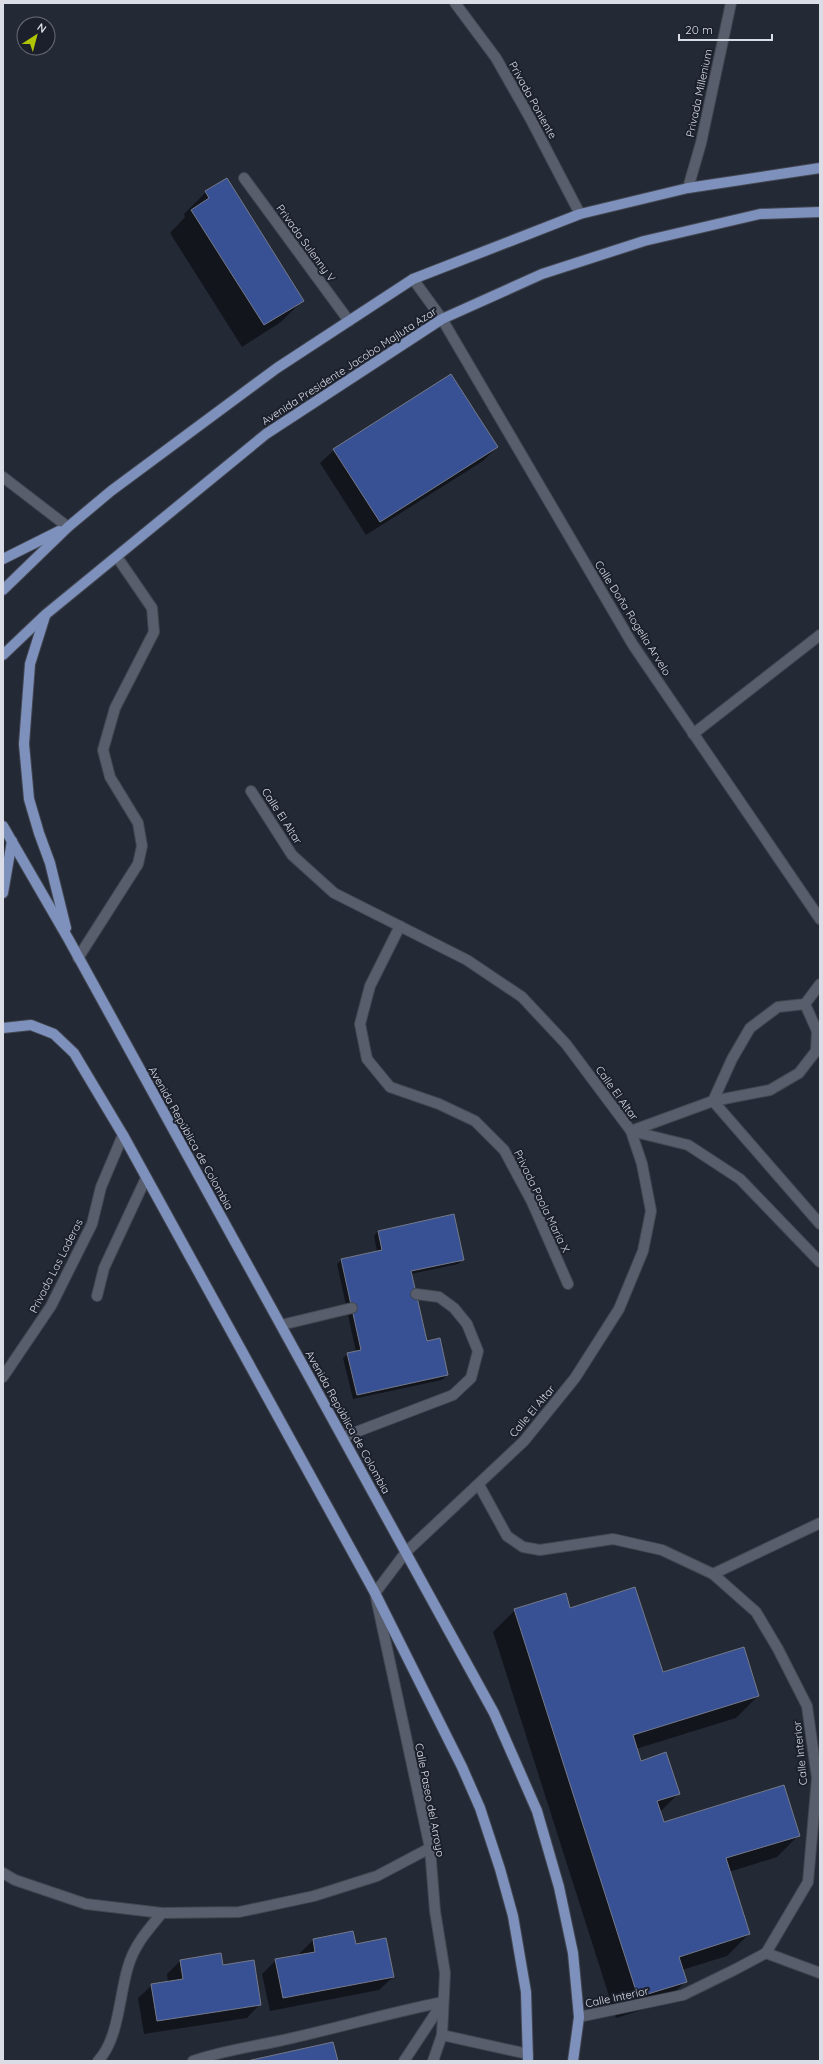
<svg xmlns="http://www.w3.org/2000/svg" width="823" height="2064" font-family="Quicksand,sans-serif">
<rect width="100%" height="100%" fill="#242936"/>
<g fill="#0007">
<polygon points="206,192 303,300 281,322 242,347 170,233 185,217 184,214"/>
<polygon points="497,447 483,461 366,535 320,463 334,450"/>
<polygon points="453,1215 463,1259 458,1264 411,1274 426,1342 447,1375 442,1380 353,1399 343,1358 348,1354 356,1352 337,1264 341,1260 377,1252 374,1236 378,1231"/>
<polygon points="570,1609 662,1674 758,1696 736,1718 636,1749 640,1762 679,1793 660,1812 663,1823 799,1835 777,1857 729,1872 749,1934 727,1956 682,1970 686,1981 664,2003 616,2018 493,1632 515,1610"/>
<polygon points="313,1940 355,1945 393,1977 379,1990 270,2011 262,1974 276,1960 300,1956 300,1953"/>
<polygon points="180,1961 222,1967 260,2004 247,2018 144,2034 138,1998 152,1985 168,1982 167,1974"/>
</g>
<g fill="#385094" stroke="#747a89">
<polygon points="227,178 304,301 264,325 191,210 209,198 205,191"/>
<polygon points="451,374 498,447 380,522 333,449"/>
<polygon points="454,1214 464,1260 411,1271 427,1341 440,1338 448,1375 357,1395 347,1353 361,1350 341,1259 382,1250 378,1231"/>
<polygon points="635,1587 663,1672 744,1647 759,1696 633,1735 641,1761 666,1752 680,1794 657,1801 664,1822 784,1785 800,1836 726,1858 750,1934 679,1957 687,1982 638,1997 514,1609 566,1593 570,1608"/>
<polygon points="353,1931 356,1944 386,1938 394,1977 283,1998 275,1959 315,1952 313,1939"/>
<polygon points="221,1953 223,1965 254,1960 261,2005 157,2021 151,1984 183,1979 180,1960"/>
<polygon points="333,2042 338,2061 247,2061"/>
</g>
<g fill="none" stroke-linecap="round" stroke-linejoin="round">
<defs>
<g id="service">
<polyline points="455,3 496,58 530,118 580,214"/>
<polyline points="244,178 349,321"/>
<polyline points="688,188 701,143 731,3"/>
<polyline points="400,926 370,986 360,1024 367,1059 390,1087 439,1104 475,1121 504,1150 532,1202 568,1284"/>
<polyline points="78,958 138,864 142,846 138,823 110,777 103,750 115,708 154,632 152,608 117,557"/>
<polyline points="713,1101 770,1090 799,1073 816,1051 817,1031 805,1004"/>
<polyline points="713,1101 820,1224"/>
<polyline points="631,1131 713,1101 732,1059 750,1028 778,1007 805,1004 820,984"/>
<polyline points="97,1296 104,1268 146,1178"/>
<polyline points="281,1325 352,1308"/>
<polyline points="3,1377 51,1306 92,1224 101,1187 123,1135"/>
<polyline points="343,1437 453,1395 471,1378 478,1351 467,1324 454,1308 439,1297 416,1294"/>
<polyline points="713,1574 820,1523"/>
<polyline points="3,1873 15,1880 86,1904 162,1913 239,1912 314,1896 377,1876 430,1848"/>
<polyline points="766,1953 820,1973"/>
<path d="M98,2061C119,2039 119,1996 128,1967C134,1945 148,1930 162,1913"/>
<path d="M193,2061C221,2051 250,2047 279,2041C334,2029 388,2013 443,2002"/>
<polyline points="404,2061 443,2002"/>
</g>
<g id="minor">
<polyline points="413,279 442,319 633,645 820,919"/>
<polyline points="3,477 68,527"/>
<polyline points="693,734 820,635"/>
<polyline points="251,791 292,855 334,893 467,960 522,997 566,1044 631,1131 642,1164 651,1211 643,1251 619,1309 575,1378 524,1441 406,1552 375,1593 430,1848 435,1911 445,1973 442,2035 433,2061"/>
<polyline points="631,1131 688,1145 740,1179 820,1262"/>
<polyline points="479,1485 507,1536 523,1547 540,1550 613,1539 662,1550 713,1574 756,1612 778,1649 807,1706 817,1778 808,1882 766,1953 736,1969 683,1995 579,2017"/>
<polyline points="442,2035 528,2054"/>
</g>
<g id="primary">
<polyline points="3,559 59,531"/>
<polyline points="3,590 68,527 111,491 277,368 413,279 580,214 688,188 820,168"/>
<polyline points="45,616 30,664 24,744 29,799 39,833 50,863 66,928"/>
<polyline points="3,655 45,615 266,434 442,319 542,274 644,241 760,214 820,212"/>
<polyline points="3,826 69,940 494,1713 537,1811 559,1887 573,1953 579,2017 573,2061"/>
<polyline points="3,893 12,841"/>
<polyline points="3,1028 31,1025 54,1034 74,1053 123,1135 375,1593 462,1767 480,1808 500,1869 513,1916 526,1992 528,2061"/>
</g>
</defs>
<use href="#service" stroke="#424751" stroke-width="12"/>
<use href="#minor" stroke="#424751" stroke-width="12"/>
<use href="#primary" stroke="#424751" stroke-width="12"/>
<use href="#service" stroke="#585e6c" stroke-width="10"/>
<use href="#minor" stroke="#585e6c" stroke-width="10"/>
<use href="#primary" stroke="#7e90bc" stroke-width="10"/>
</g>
<g text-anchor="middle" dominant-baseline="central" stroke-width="4" stroke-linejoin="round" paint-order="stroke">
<g font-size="11" fill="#dadde5" stroke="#1b202c">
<text transform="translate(699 93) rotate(-78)">Privada Millenium</text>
<text transform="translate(533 100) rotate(61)">Privada Poniente</text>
<text transform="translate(306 243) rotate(54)">Privada Sulenny V</text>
<text transform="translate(349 366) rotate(-33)">Avenida Presidente Jacobo Majluta Azar</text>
<text transform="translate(633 618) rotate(58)">Calle Doña Rogelia Arvelo</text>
<text transform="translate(282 816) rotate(57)">Calle El Altar</text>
<text transform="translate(617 1093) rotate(54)">Calle El Altar</text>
<text transform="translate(191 1138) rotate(61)">Avenida República de Colombia</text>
<text transform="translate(542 1201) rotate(64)">Privada Paola María X</text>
<text transform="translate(56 1266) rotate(-63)">Privada Las Laderas</text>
<text transform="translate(532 1411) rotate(-50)">Calle El Altar</text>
<text transform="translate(348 1422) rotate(61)">Avenida República de Colombia</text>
<text transform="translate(800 1753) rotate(-96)">Calle Interior</text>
<text transform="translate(430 1800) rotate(79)">Calle Paseo del Arroyo</text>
<text transform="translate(617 1997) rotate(-12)">Calle Interior</text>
</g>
</g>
<rect width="823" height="2064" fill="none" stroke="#dadde5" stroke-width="8"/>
<g transform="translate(36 36) rotate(36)"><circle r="19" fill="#1b202c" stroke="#676c76"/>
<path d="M0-3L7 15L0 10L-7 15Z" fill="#b0c501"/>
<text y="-6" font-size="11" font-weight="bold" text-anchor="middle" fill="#dadde5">N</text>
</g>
<path d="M679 34v6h93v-6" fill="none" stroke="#dadde5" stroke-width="2"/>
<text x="685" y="34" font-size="12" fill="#dadde5" stroke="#1b202c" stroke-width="3" paint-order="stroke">20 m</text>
</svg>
